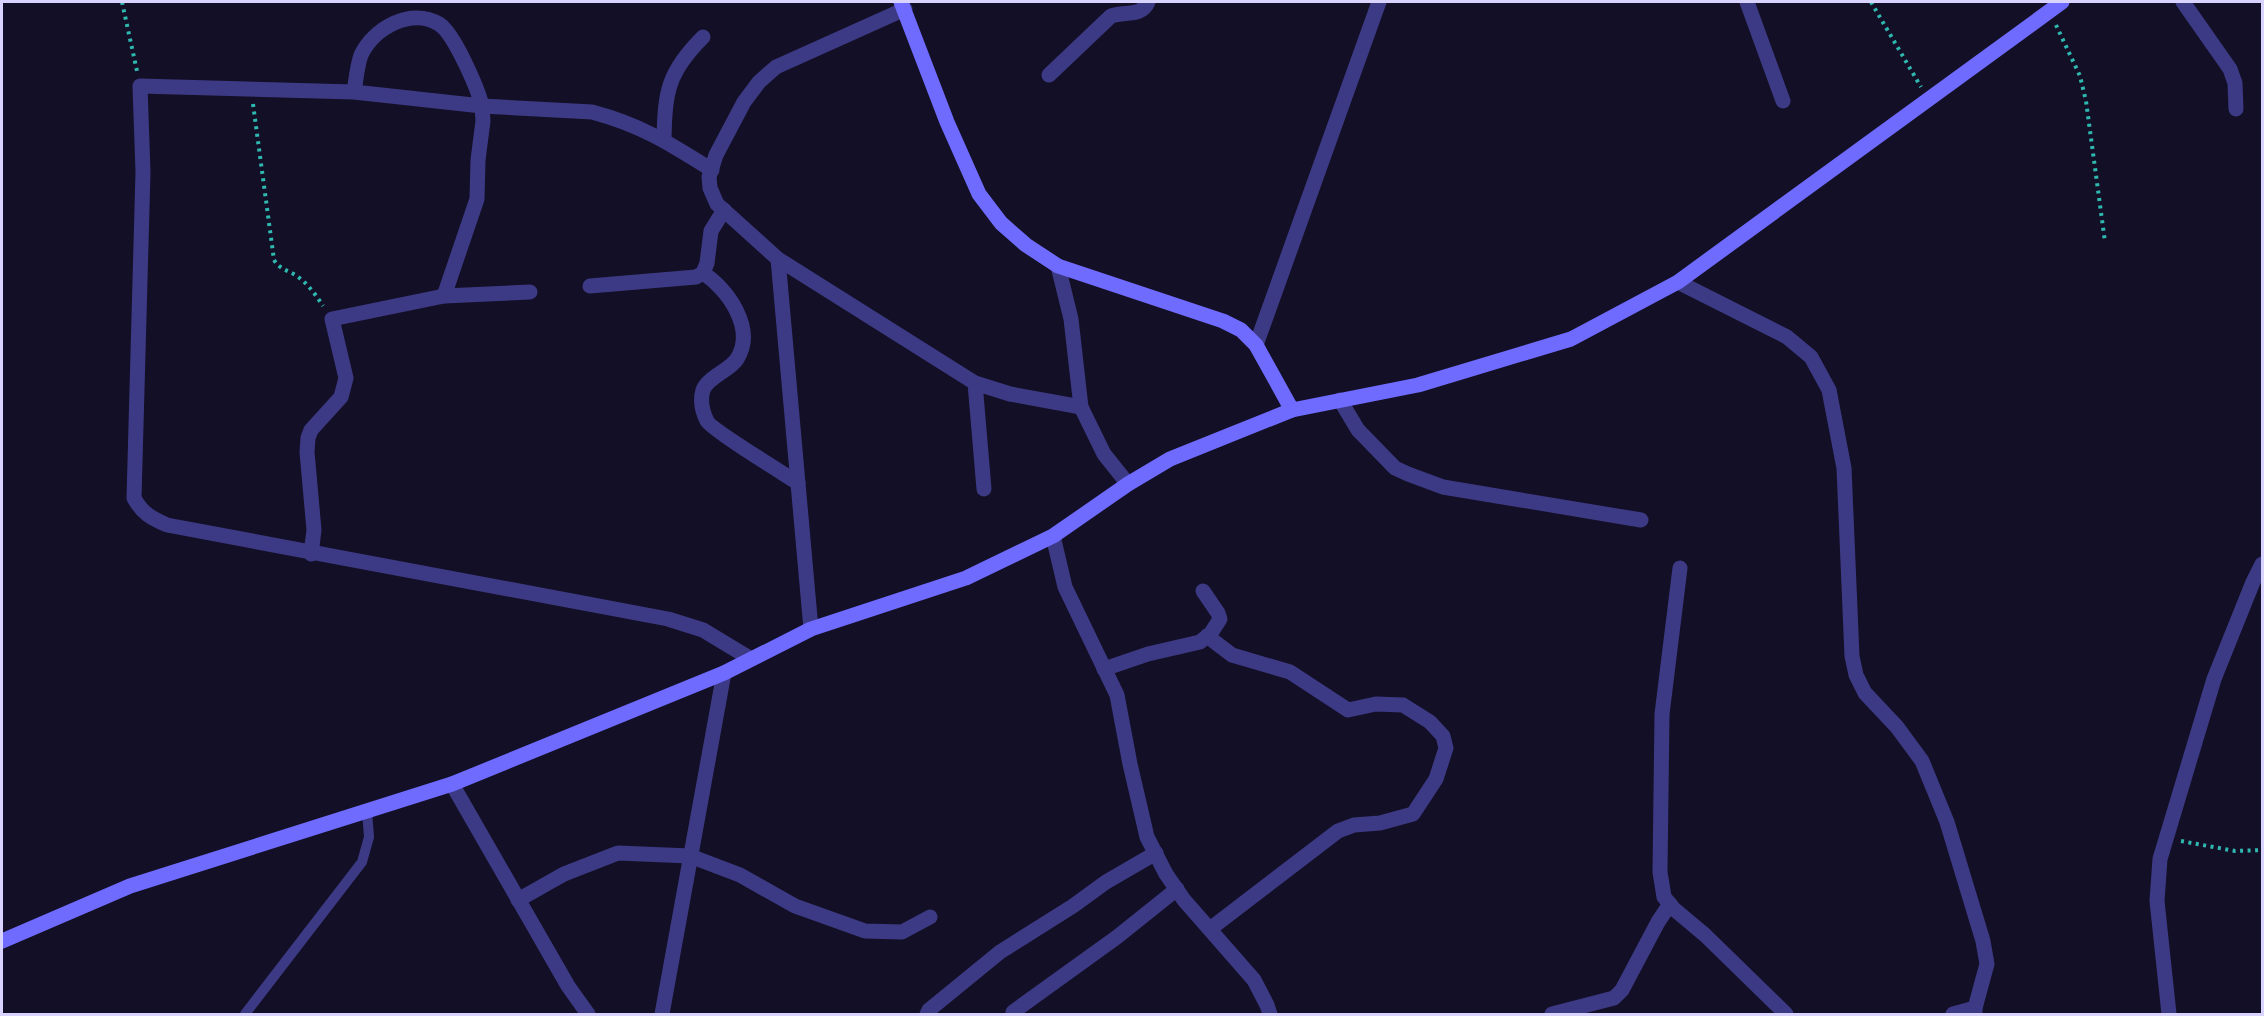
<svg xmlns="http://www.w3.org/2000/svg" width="2264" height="1016" font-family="'Nunito Sans',sans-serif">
<rect width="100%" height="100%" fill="#130f26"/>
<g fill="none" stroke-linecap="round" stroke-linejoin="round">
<g stroke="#2fb8b0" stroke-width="4" stroke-dasharray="3 4.5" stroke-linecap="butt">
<polyline points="122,2 137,71"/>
<polyline points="1871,2 1921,87"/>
<polyline points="2056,25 2080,76 2086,101 2105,242"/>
<path d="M253,104L274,260C280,270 288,270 297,276C308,284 316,295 323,306"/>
<polyline points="2181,841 2235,851 2262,850"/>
</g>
<polyline stroke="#3d3a85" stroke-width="10" points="245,1014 362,862 369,837 367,811"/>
<g stroke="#3d3a85" stroke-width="15">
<polyline points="1747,2 1783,101"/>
<polyline points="2183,2 2230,69 2235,83 2236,109"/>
<polyline points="905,9 776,67 759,82 744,102 716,155 709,177 710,188 717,204 778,259 975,383 1010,394 1081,407"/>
<path d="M1049,75L1111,16C1124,11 1142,17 1148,2"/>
<path d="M354,92C356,81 357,66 361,55C374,28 411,7 439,24C454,33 478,89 482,106L354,92L140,86L143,172L134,498C142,513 151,518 167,525L668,619L703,630L751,659"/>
<path d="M664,139C665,91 668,72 703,37"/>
<polyline points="778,259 811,629"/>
<polyline points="1058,266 1071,319 1081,407 1104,454 1128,484"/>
<path d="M703,273C728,289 756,329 737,359C729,371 708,377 703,390C700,400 702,411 707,421C711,429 784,474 798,483"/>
<polyline points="1678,282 1787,337 1811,357 1829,390 1844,468 1852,656 1856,675 1865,693 1897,727 1922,761 1947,822 1983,941 1987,964 1975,1008 1975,1014"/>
<polyline points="590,286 696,277 703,273 707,263 711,231 724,210"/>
<path d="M444,296L477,199L478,160L483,121L482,106L592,112C641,125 669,143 712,170"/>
<polyline points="1256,345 1379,2"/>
<polyline points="975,383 984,489"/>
<polyline points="1340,400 1358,430 1395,468 1408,474 1443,487 1641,520"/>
<polyline points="1053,536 1065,587 1117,695 1130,764 1147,837 1166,874 1184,900 1254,980 1267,1005 1270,1014"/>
<polyline points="311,554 314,530 307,452 308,438 311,430 341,397 346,378 332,319 444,296 530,292"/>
<polyline points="1680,568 1662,714 1660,872 1664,897 1674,909 1705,935 1786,1014"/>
<polyline points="1207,636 1232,655 1290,672 1348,710 1376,704 1403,705 1430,722 1443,736 1446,748 1436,779 1413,814 1380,823 1354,825 1338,831 1210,929"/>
<polyline points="1104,669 1148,654 1200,642 1211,633 1220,619 1218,613 1203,591"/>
<polyline points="452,784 568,986 588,1014"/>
<polyline points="518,900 564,874 618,853 690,856 740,875 795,906 865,931 902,932 930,917"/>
<polyline points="1013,1012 1117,937 1177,889"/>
<polyline points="662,1014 724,673"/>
<polyline points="927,1014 929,1010 1000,952 1073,906 1106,882 1156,853"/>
<polyline points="1552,1014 1614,998 1622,990 1658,922 1670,904"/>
<polyline points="1953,1014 1975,1008"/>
<polyline points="2169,1014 2157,901 2160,859 2214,679 2253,582 2262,564"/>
</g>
<g stroke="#6f6bff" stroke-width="15">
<polyline points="901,2 947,122 979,194 1001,223 1026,245 1058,266 1223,321 1241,330 1256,345 1292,410"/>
<polyline points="2,941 130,886 452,784 724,673 811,629 966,578 1053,536 1128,484 1170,459 1292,410 1418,385 1571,339 1678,282 2062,2"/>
</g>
</g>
<rect width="2264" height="1016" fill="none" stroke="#d9d4ff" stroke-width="6"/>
</svg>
